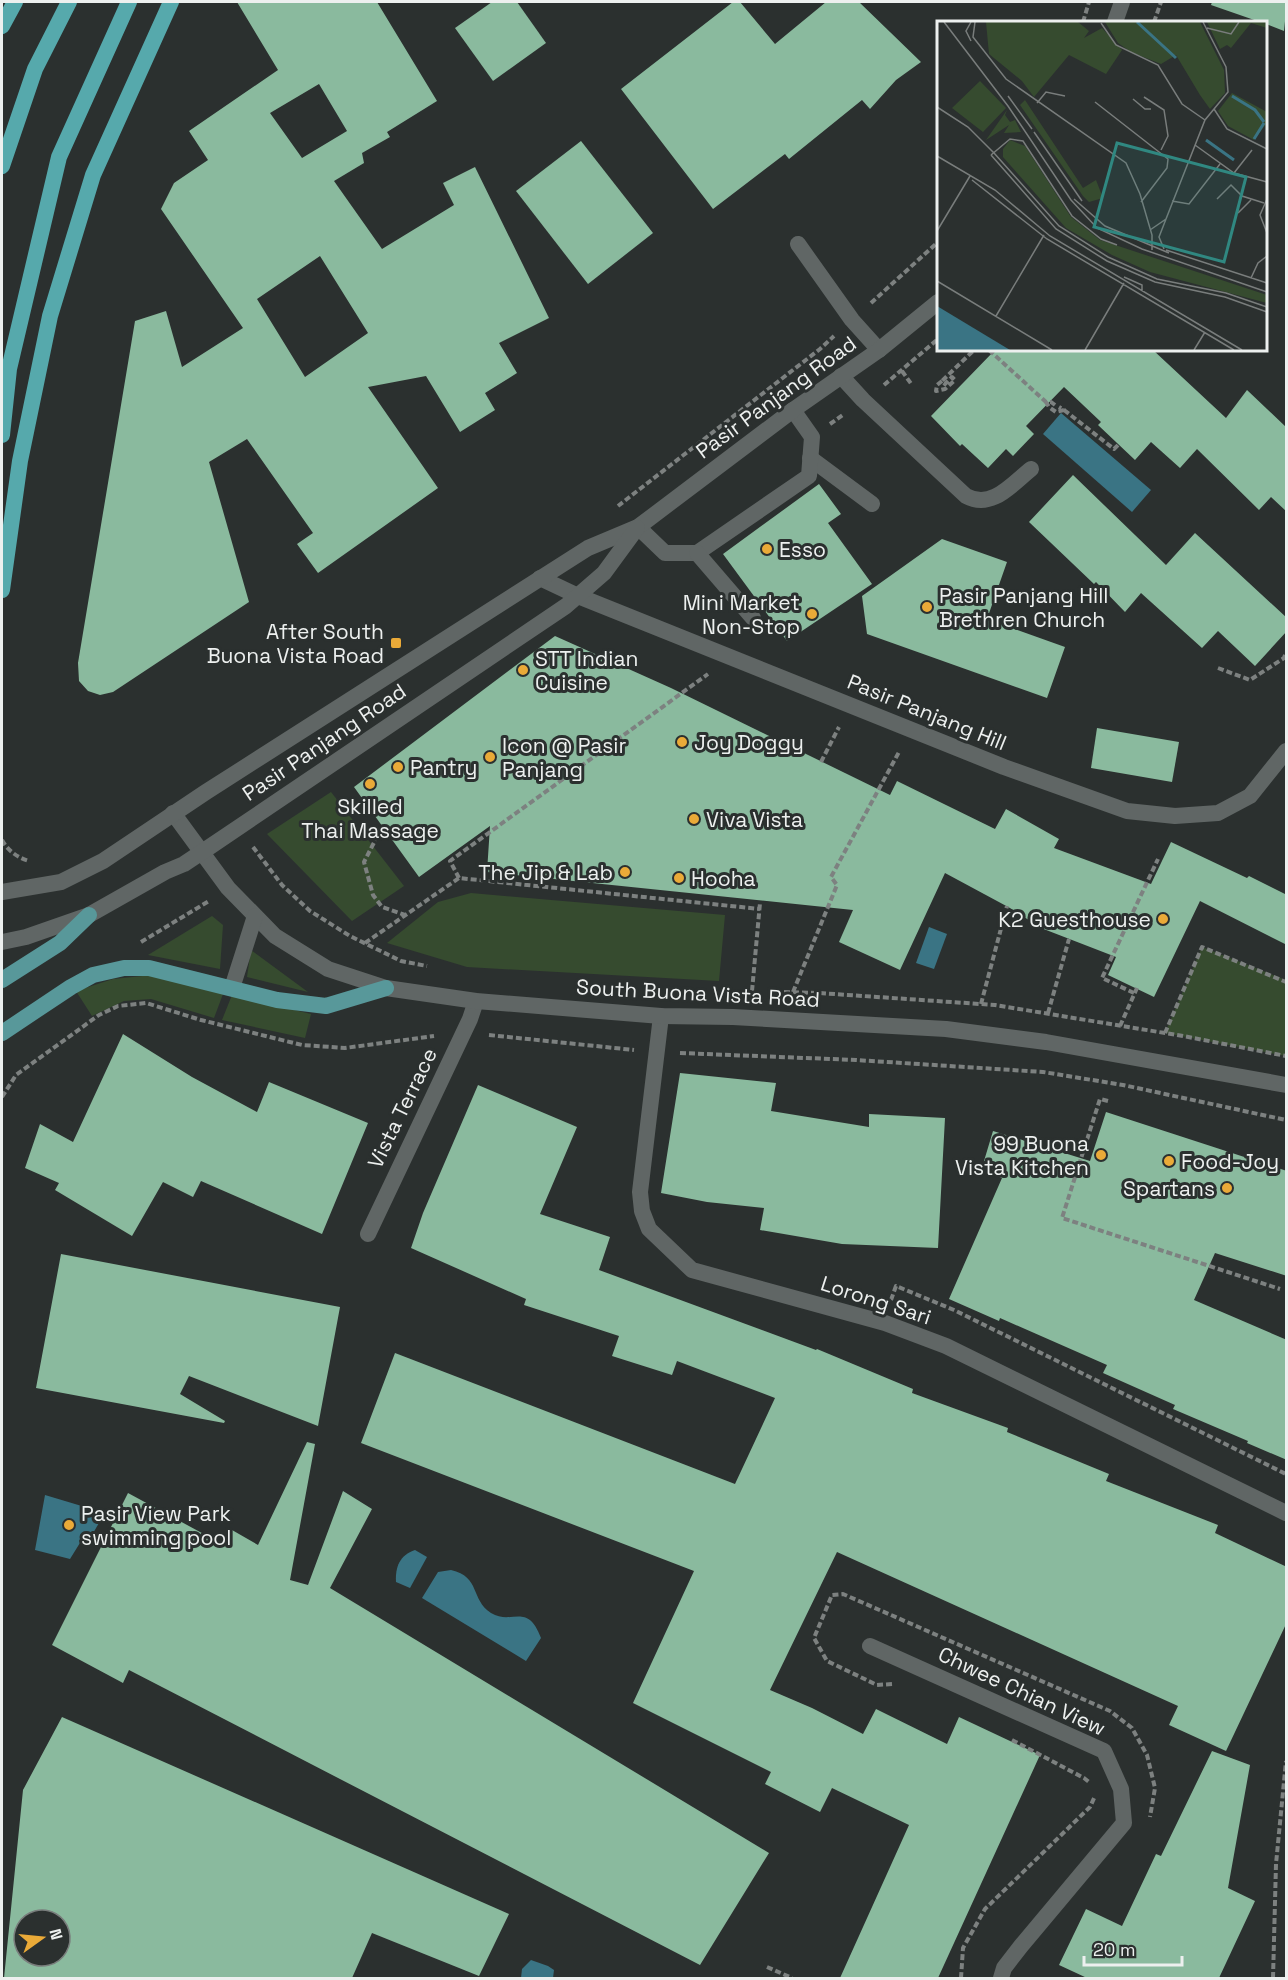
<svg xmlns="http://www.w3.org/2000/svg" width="1288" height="1980" font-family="'Space Grotesk',sans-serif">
<rect width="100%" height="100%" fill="#2b302f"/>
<g fill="#364b2f">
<polygon points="331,792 404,886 352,921 267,834"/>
<polygon points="471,893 725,915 719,981 467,967 387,943 438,902"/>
<polygon points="212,916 223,925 220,969 148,955"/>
<polygon points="1202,947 1286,980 1286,1056 1165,1033"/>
<polygon points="251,950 308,992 247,977"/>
<polygon points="152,975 223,994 214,1018 151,999 124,1001 92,1016 76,991 113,979"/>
<polygon points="232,995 311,1014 305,1038 222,1020"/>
</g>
<g fill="#3a7484">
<polygon points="1061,413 1151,490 1132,512 1043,434"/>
<polygon points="929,927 947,934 934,969 916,963"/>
<polygon points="45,1495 85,1507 103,1516 92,1535 83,1538 70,1559 35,1550"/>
<path d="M415,1550L427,1557L410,1588L396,1582C395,1567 400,1555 415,1550Z"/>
<path d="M451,1570C481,1577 470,1599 491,1613C512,1626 527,1601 541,1638L526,1661L422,1598L438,1572Z"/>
<polygon points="531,1960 548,1966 554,1970 553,1978 521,1978 522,1969"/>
</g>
<g fill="#8aba9e" fill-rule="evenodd">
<path d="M237,2H377L437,101L387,132L390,137L362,153L364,163L334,181L382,249L454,205L443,183L475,167L549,318L499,343L517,373L485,393L495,410L460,432L426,376L368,387L438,488L318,573L297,544L313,533L247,439L209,462L249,602L113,692L100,695L88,691L79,681L78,663L135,321L166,311L182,367L243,328L161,209L174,183L208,160L189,131L278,70ZM319,84L347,131L302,158L270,113ZM320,256L368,333L305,377L257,299Z"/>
<polygon points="492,2 517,2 546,43 493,81 455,28"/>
<polygon points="733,2 740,2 775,44 826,2 859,2 921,62 896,80 870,109 862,100 789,159 785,154 713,209 621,89"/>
<polygon points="1212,2 1287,2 1284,31 1266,24 1266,22 1260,22 1211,5"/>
<polygon points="581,141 653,233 588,284 516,191"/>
<polygon points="995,350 1153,350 1226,418 1247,390 1287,428 1287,512 1271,497 1259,510 1197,449 1180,468 1151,442 1135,460 1098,425 1101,422 1064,387 1026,426 1034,434 1013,456 1006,449 988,468 962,444 960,446 931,416"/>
<polygon points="1073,475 1166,565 1195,533 1287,618 1287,631 1255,666 1218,631 1202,648 1141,593 1125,612 1096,582 1094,584 1029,522"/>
<polygon points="819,484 841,514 828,523 872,584 787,641 723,554"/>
<polygon points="942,539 1007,562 987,619 1065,647 1047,698 867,634 862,596"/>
<polygon points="555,636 671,688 890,795 897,781 995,829 1006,809 1059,839 1054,848 1151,884 1171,842 1247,878 1249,876 1287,895 1287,945 1200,901 1154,997 1108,975 1116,957 1041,928 1010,908 945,873 900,970 839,942 853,910 487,872 490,826 419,877 354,787"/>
<polygon points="1097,728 1179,742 1172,782 1091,768"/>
<polygon points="123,1034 192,1077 257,1112 269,1082 368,1123 322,1234 201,1181 193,1197 163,1182 132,1236 55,1190 59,1183 25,1168 40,1124 73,1142"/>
<polygon points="680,1073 776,1083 771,1111 869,1127 869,1114 945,1118 938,1248 842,1244 760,1230 764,1208 707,1202 661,1193"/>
<polygon points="478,1085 577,1127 540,1214 610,1237 599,1270 816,1350 817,1349 913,1389 912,1393 1008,1428 1007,1432 1109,1474 1106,1481 1218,1525 1215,1533 1287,1567 1287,1622 1226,1751 1169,1725 1178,1706 837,1552 770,1690 812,1708 863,1734 876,1709 947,1744 959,1717 1040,1755 938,1978 840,1978 909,1825 832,1788 820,1812 765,1784 771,1772 633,1703 694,1571 361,1443 395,1353 735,1484 775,1398 677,1361 672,1375 612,1356 619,1336 524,1305 526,1299 411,1248 423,1213"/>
<polygon points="1106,1112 1287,1171 1287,1276 1215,1253 1194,1300 1287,1340 1287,1460 1247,1443 1248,1441 1173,1409 1175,1405 1103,1373 1107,1365 1000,1318 999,1321 949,1299 1002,1178 981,1171 993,1131 1090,1161"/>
<polygon points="61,1254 340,1307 318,1426 189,1376 180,1394 225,1421 224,1423 36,1388"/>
<polygon points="307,1442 315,1444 290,1580 308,1585 343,1491 372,1509 330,1588 769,1853 700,1965 129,1670 123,1683 52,1645 128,1493 224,1545 232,1530 258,1545"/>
<path d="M62,1717L509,1914L479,1976L372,1933L352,1978H4L23,1790ZM24,1920H60V1956H24Z"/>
<polygon points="1212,1751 1250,1765 1228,1888 1255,1901 1219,1978 1087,1978 1059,1965 1086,1909 1122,1926 1156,1854 1161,1856"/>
</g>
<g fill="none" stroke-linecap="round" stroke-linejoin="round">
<g stroke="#7d8180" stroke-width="4" stroke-dasharray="6 3" stroke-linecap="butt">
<polyline points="1083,22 1089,2"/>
<polyline points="1154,22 1161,2"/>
<polyline points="871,303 938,242"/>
<polyline points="989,350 1046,402"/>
<polyline points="902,371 912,385"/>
<polyline points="942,381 937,385 936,391 945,389 955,380 952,377 945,384 942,381 974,350"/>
<polyline points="884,385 938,339"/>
<polyline points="1055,405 1051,402 1046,402 1049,407 1056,412 1064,410 1059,407"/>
<polyline points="1064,410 1114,449 1119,444"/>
<polyline points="830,424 844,414"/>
<polyline points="618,506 820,349 834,336"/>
<polyline points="1218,668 1250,680 1284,658 1286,652"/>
<polyline points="821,762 839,727"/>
<polyline points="382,827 364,862 373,895 382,907 405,915"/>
<path d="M2,840C7,850 18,858 29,861"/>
<polyline points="253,847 282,885 310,911 350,936 401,961 427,966"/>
<polyline points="459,878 450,861 708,674"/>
<polyline points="141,942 209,901"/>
<polyline points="365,943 459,878 760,909"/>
<polyline points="752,991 760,903"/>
<polyline points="784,992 819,993 995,1005 1183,1036 1286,1056"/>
<polyline points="793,992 837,885 831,877 899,752"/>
<polyline points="1134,993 1102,978 1158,859"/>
<polyline points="981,1004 1007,906"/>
<polyline points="1048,1013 1069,939"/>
<polyline points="1120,1026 1137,988"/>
<polyline points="1165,1033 1202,947 1286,982"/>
<polyline points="489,1035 634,1050"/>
<polyline points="680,1053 856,1060 1043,1072 1123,1085 1286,1120"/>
<polyline points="2,1097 16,1075 99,1015 118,1006 146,1003 201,1020 302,1045 345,1048 434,1036"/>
<polyline points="1108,1101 1100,1099 1062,1218 1280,1289"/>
<polyline points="891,1300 896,1286 954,1310 1286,1474"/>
<polyline points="892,1684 877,1685 827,1661 814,1638 832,1595 843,1594 1110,1711 1132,1728 1147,1755 1155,1788 1150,1817"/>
<polyline points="1012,1740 1084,1778 1089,1782"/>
<polyline points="767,1967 792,1978"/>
<polyline points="961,1978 963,1948 985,1909 1090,1807 1095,1796"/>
<polyline points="1273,1978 1276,1864 1286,1761"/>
</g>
<g stroke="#606665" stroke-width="16">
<path d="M841,376L863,400L966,496C992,510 1012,484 1031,469"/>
<polyline points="810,458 872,504"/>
<polyline points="638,527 665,553 697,553 809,476 812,437 793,410"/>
<polyline points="697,553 753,618"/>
</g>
<g stroke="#606665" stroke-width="16">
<polyline points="798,244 852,320 879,350"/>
<polyline points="540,578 578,596 1004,767 1127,811 1175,816 1218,813 1250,796 1286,751"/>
<polyline points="661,1016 640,1192 642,1211 649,1229 692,1270 885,1323 946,1346 1286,1513"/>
<polyline points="368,1234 470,1019 476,1001"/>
<polyline points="870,1646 1104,1751 1121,1789 1124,1823 1021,1946 1004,1968 1001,1978"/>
</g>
<g stroke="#606665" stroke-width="16">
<polyline points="173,813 228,888 275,936 328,969 386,988 476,1001 661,1016 733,1017 946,1029 1046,1042 1286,1085"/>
<polyline points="232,988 255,916"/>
</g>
<g stroke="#606665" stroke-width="16">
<polyline points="1115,22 1122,2"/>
<polyline points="2,892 61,882 103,861 206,792 588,548 638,527 793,410 879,350 938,302"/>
<polyline points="2,942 26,937 89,915 165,872 184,864 211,846 566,606 604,573 637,528"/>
</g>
<g stroke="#58989a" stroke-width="16">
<polyline points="2,980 60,943 89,915"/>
<polyline points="2,1033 71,987 93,975 124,968 149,968 277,1000 326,1006 386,988"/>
</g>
<g stroke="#56a9ac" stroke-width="16">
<polyline points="2,26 15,2"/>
<polyline points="2,166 35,69 69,2"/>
<polyline points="2,435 9,369 59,157 129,2"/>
<polyline points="2,590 20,461 50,316 93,175 171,2"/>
</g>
</g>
<g fill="#eaaa38" stroke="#2b302f" stroke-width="2">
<circle cx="767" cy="549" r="6"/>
<circle cx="927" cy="607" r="6"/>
<circle cx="812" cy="614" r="6"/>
<rect x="390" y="637" width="12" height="12" rx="3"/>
<circle cx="523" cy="670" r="6"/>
<circle cx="682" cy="742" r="6"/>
<circle cx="490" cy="757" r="6"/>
<circle cx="398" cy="767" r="6"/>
<circle cx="370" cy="784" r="6"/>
<circle cx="694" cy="819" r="6"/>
<circle cx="625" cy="872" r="6"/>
<circle cx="679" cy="878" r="6"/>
<circle cx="1163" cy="919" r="6"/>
<circle cx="1101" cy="1155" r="6"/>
<circle cx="1169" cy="1161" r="6"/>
<circle cx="1227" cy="1188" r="6"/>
<circle cx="69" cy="1525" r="6"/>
</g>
<g text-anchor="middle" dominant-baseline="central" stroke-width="6" stroke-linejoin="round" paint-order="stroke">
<g font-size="21" fill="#edf0ef" stroke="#2b302f">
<text transform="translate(776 397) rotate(-36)">Pasir Panjang Road</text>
<text transform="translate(927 712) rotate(22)">Pasir Panjang Hill</text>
<text transform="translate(324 742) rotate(-34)">Pasir Panjang Road</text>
<text transform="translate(698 993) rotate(3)">South Buona Vista Road</text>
<text transform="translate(402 1108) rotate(-64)">Vista Terrace</text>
<text transform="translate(876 1300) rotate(18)">Lorong Sari</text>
<text transform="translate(1022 1691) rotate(25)">Chwee Chian View</text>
</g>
<g font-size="21" fill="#edf0ef" stroke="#2b302f" text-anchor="start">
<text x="779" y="549">Esso</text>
<text x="939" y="595">Pasir Panjang Hill<tspan x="939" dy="24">Brethren Church</tspan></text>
<text x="800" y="602" text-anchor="end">Mini Market<tspan x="800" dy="24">Non-Stop</tspan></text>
<text x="384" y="631" text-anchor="end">After South<tspan x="384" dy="24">Buona Vista Road</tspan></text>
<text x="535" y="658">STT Indian<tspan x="535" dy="24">Cuisine</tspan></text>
<text x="694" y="742">Joy Doggy</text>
<text x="502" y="745">Icon @ Pasir<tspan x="502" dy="24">Panjang</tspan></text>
<text x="410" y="767">Pantry</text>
<text x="370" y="806" text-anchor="middle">Skilled<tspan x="370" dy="24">Thai Massage</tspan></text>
<text x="706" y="819">Viva Vista</text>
<text x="613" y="872" text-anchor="end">The Jip &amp; Lab</text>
<text x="691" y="878">Hooha</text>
<text x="1151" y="919" text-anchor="end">K2 Guesthouse</text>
<text x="1089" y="1143" text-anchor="end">99 Buona<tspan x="1089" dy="24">Vista Kitchen</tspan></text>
<text x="1181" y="1161">Food-Joy</text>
<text x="1215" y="1188" text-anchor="end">Spartans</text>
<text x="81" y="1513">Pasir View Park<tspan x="81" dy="24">swimming pool</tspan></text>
</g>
</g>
<g transform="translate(937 21)">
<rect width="330" height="330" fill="#2b302f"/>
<path d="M49,1H141L152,10L147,17L165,7L185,29L169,53L132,34L97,76L85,60L52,33ZM168,1H263L287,49L288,72L273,88L263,74L272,89L239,34L224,43L194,31L181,22ZM270,1H330V7L314,2L294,27L290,24L283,28ZM43,60L69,87L46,111L15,87ZM295,72L330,91V102L317,119L291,105L281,90ZM88,79L146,167L159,159L166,177L152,181L146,175L83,84ZM70,89L68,94L73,101L78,99L84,111L67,112L72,104L49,119ZM73,119L88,125L134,196L163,219L330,274V282L213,251L175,234L129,207L66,136V128Z" fill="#364b2f"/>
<path d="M0,285L73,329H0Z" fill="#3a7484"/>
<path fill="none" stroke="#3a7484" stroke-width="3" d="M200,1L239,37M295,75L318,89L327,101M317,118L327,102M269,119L297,139"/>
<path fill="none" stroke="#797d7c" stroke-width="1.5" d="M7,1L71,85L134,179L160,207L205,228L330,271M34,1L29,10L34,20M38,1L36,16L69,58L189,142L203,173L215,214V229M164,2L179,24L221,44L245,83L268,99M270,7L294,13L302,1M71,75L95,108M207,76L227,89L231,115L224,129M196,78L208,88H214M158,81L231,138L230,147L204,181M100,82L109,71L128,75M0,86L31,106L57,132M277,88L290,108L330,128M97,111L145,180M258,124L297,152L330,161M57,132L122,205L171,236L220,258L289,272L330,286M54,134L119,208L170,240L218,261L288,276L330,291M54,134L73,118L86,120L135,195L164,218L180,224M0,135L58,169L113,215L305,329M297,152L315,129M35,159L110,218L297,329M137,178L168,205L232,232M280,178L294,164L305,175L327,182M330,178L323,194L330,212M235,180L252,183L283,143M301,192L314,179M213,209L229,198L268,99L291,71L289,46L266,1M0,210L33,155M227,228L222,216L229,198M229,229L330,262M187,256L205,264V270M314,257L321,242L330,235M0,260L115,329M59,295L107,214M148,329L187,262M257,329L268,311"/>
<path fill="#308881" fill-opacity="0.15" stroke="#308881" stroke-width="3" d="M180,122L309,156L287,241L157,206Z"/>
<rect width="330" height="330" fill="none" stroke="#edf0ef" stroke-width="3"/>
</g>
<rect width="1288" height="1980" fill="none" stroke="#edf0ef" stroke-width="6"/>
<g transform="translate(42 1938) rotate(75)"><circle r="28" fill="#2b302f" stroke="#797d7c" stroke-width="1.5"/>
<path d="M0-4.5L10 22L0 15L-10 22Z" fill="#eaaa38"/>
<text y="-9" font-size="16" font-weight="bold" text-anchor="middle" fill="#edf0ef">N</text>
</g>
<path d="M1084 1956v9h98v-9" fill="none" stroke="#edf0ef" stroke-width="3"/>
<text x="1093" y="1956" font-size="18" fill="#edf0ef" stroke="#2b302f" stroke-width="4.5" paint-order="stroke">20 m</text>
</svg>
